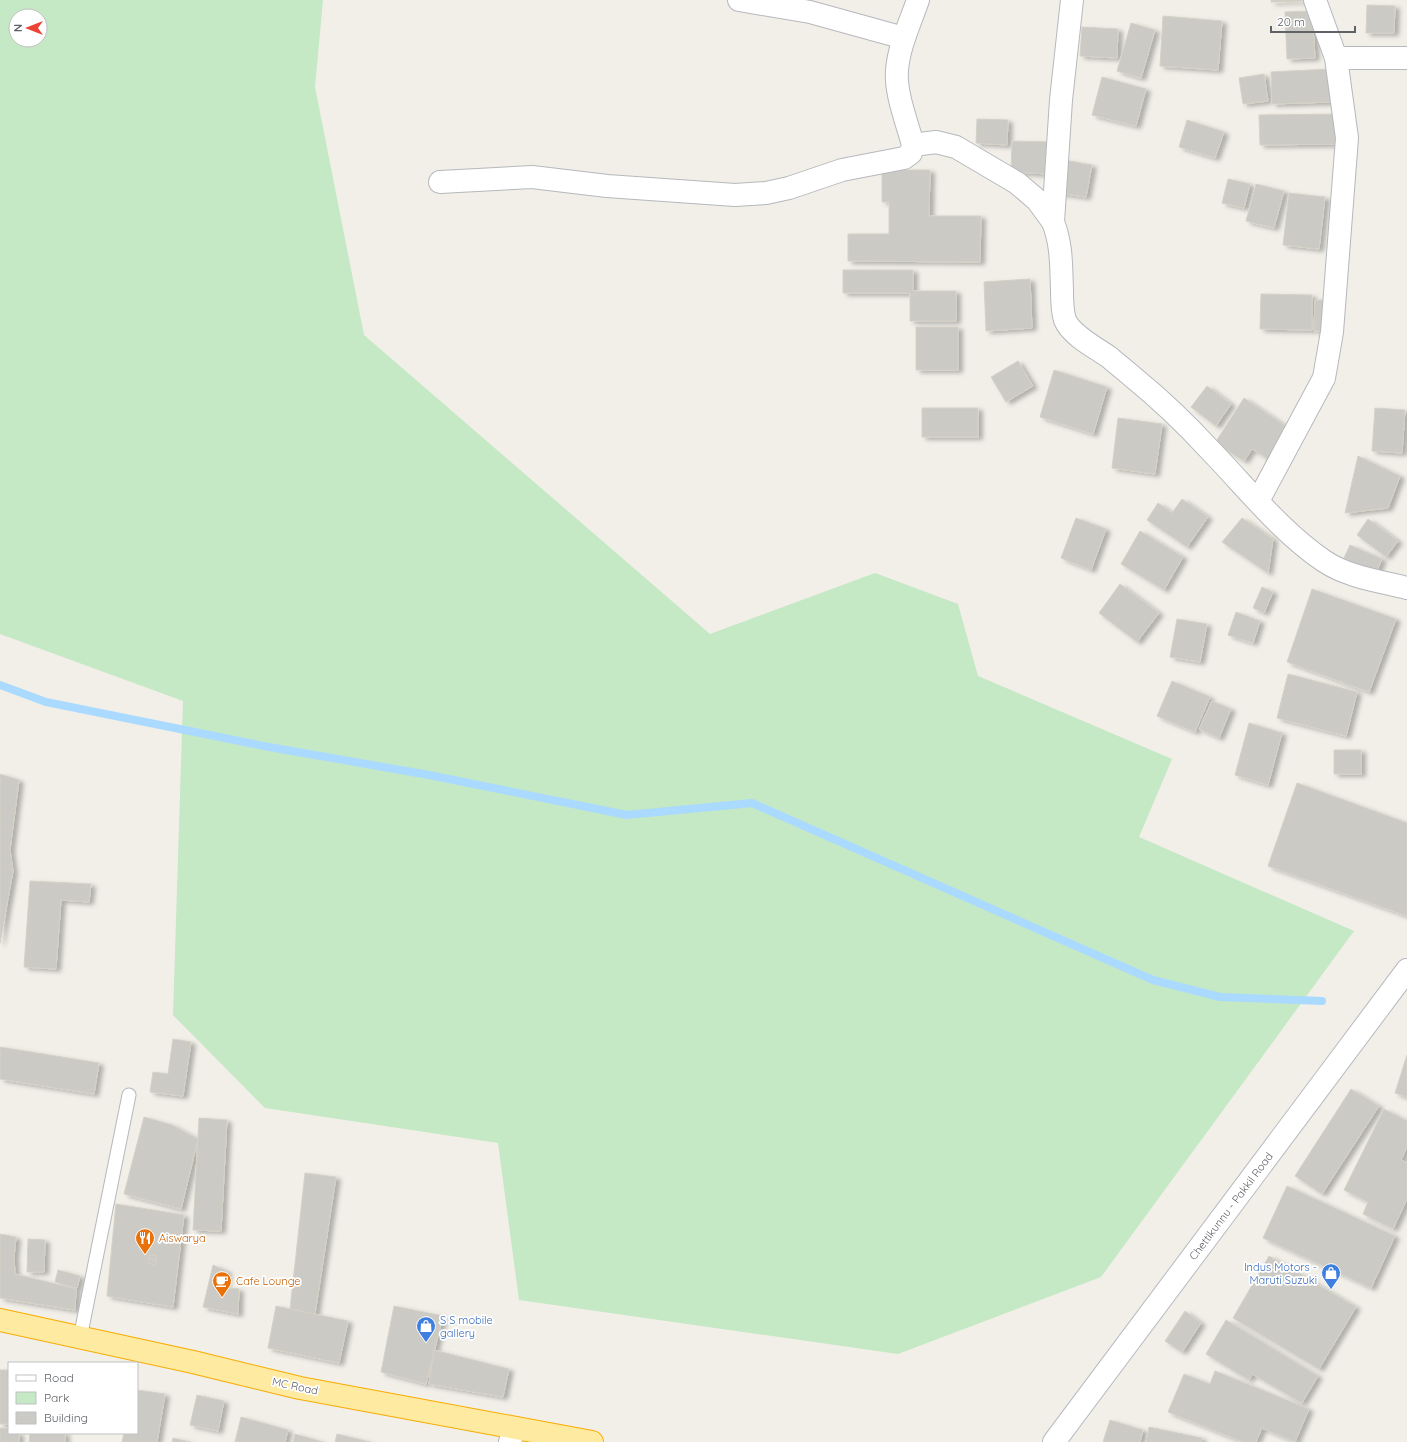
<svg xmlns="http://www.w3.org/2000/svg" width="1407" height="1442" font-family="Quicksand,sans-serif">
<defs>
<filter id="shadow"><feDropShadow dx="4.5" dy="2.5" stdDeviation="2" flood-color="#0004"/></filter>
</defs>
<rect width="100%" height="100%" fill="#f1efe8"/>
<path fill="#c5e8c5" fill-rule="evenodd" d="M0,0H323L315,87L364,335L710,634L875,573L958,604L978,676L1172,759L1139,837L1354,931L1101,1277L898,1354L519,1300L498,1143L265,1108L173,1015L183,701L0,634ZM16,16H40V40H16Z"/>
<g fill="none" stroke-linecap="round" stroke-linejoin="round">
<polyline stroke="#aadaff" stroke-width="8" points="0,685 46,702 269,747 429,775 627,815 752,803 1153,980 1220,997 1322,1001"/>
</g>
<g fill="#cccac5" stroke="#d6d1c6" filter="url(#shadow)">
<polygon points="1271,0 1302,0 1302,1 1271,2"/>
<polygon points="1367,5 1395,6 1394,33 1366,33"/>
<polygon points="1312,11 1315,58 1287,59 1285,12"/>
<polygon points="1163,16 1222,21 1218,70 1160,66"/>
<polygon points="1131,23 1155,30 1141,78 1117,71"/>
<polygon points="1082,27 1118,29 1117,58 1080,56"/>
<polygon points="1330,69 1331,102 1272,104 1271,72"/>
<polygon points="1264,74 1268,101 1243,104 1239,78"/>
<polygon points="1102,77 1146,89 1136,126 1092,115"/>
<polygon points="1337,114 1337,144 1260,145 1259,115"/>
<polygon points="977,119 1008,120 1007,145 976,143"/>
<polygon points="1187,120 1224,132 1215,158 1179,147"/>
<polygon points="1012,141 1051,142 1050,174 1011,172"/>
<polygon points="1064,160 1092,165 1086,197 1059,193"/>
<polygon points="882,170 930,170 929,216 981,216 980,262 848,261 848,234 889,234 889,202 882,202"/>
<polygon points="1228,179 1250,184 1244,208 1222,203"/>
<polygon points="1256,184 1284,191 1274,228 1246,221"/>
<polygon points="1289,193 1325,197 1319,249 1283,245"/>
<polygon points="843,270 913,270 913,291 956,291 956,321 910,321 910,293 843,293"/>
<polygon points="1030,279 1032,328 986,331 984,282"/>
<polygon points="1261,294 1312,295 1312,330 1260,329"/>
<polygon points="1315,300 1326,300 1325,331 1314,331"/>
<rect x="916" y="327" width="42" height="43"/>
<polygon points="1018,361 1033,386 1006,402 991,377"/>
<polygon points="1054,370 1107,387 1093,434 1040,417"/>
<polygon points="1207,386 1231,404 1216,426 1191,407"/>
<polygon points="1244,398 1291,430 1271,461 1252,449 1244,461 1215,443"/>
<rect x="922" y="408" width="56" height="29"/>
<polygon points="1375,408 1405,410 1402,453 1372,451"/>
<polygon points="1118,418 1162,424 1155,474 1112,468"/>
<polygon points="1358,456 1400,476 1388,508 1345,513"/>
<polygon points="1182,499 1208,517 1187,547 1147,520 1158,503 1172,513"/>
<polygon points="1076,518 1106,529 1091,570 1061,558"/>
<polygon points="1242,518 1273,539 1268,573 1222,542"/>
<polygon points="1368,519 1398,541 1386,557 1357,535"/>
<polygon points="1140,531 1183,557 1164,590 1121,564"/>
<polygon points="1350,545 1382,559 1376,573 1344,558"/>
<polygon points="1120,584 1159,613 1137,642 1099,613"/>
<polygon points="1262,587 1273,592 1264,613 1253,608"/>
<polygon points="1312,589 1396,619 1369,692 1287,662"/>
<polygon points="1236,612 1260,621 1253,643 1228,635"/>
<polygon points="1177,619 1207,624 1200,662 1170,657"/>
<polygon points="1288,674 1357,692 1346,736 1277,718"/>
<polygon points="1172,681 1210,697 1195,732 1157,716"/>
<polygon points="1212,701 1231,709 1219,738 1199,729"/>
<polygon points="1249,723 1282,733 1268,785 1235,775"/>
<rect x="1334" y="750" width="27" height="24"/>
<polygon points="0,774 19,780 10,850 13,871 0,943"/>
<polygon points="1297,783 1407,823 1407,916 1268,866"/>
<polygon points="30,881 91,884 89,902 61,900 56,969 24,967"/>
<polygon points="173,1039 191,1042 183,1096 150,1092 153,1072 168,1074"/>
<polygon points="0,1047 99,1063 94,1094 0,1079"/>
<polygon points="1407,1055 1407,1097 1395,1093"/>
<polygon points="1351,1089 1379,1106 1322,1194 1295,1176"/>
<polygon points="1384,1109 1407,1121 1407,1147 1401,1160 1407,1163 1407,1199 1393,1229 1363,1214 1368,1202 1344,1190"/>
<polygon points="144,1117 172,1125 198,1139 181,1209 124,1194"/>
<polygon points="199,1118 227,1120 221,1231 193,1230"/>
<polygon points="305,1173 336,1177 315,1314 290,1309"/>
<polygon points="1287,1186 1395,1236 1371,1288 1263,1238"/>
<polygon points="116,1204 184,1215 173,1307 107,1296"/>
<polygon points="0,1234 16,1237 14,1257 15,1274 76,1289 75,1310 0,1298"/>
<polygon points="28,1239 45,1240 44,1272 27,1272"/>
<polygon points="149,1255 156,1256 156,1261 149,1259"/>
<polygon points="1269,1256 1356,1307 1319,1369 1233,1318"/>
<polygon points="149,1259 156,1261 155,1265 148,1263"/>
<polygon points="213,1265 227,1271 225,1288 239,1289 238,1314 203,1307"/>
<polygon points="58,1270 80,1276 77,1288 55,1282"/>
<polygon points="276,1306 348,1321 339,1363 268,1348"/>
<polygon points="394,1306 443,1316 426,1384 381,1372"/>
<polygon points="1185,1311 1201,1323 1182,1352 1165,1341"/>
<polygon points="1226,1320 1318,1376 1302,1403 1252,1374 1249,1380 1206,1354"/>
<polygon points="434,1350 509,1369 503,1397 429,1384"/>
<rect x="0" y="1370" width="9" height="54"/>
<polygon points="1215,1371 1309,1409 1295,1442 1262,1428 1256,1442 1243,1442 1168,1412 1184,1374 1210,1384"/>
<polygon points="137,1390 165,1394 157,1442 122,1442 124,1433 137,1433"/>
<polygon points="197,1395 224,1401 218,1431 190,1425"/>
<polygon points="241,1417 288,1430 285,1442 235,1442"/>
<polygon points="1110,1420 1143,1430 1140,1442 1103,1442"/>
<polygon points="1149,1427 1202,1438 1201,1442 1146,1442"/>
<polygon points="0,1428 9,1428 9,1433 19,1433 19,1442 0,1442"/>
<polygon points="30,1433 65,1433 65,1442 29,1442"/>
<polygon points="295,1434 323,1442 293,1442"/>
<polygon points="337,1434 370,1442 335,1442"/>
<polygon points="173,1438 190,1442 172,1442"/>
</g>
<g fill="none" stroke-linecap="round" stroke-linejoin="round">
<defs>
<polyline id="service" points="80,1338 129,1095"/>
<g id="minor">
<polyline points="739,0 810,12 904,38"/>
<path d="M1072,0L1061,100L1053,222C1062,245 1061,266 1062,290C1062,300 1062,311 1065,320C1071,335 1096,348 1109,357C1117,364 1126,371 1134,378C1161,400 1186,424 1209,449C1246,487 1280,531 1324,561C1348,577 1379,581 1407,588"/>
<polyline points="1336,58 1407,58"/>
<polyline points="913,145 936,142 956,147 1017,183 1037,200 1053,222"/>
<path d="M440,182L532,177L607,186L735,195L766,193L789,188L842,170L904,158L911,153L913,145C907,122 895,93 897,70C899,46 910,23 918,0"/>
<polyline points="1258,501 1324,378 1332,332 1347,138 1336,58 1315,0"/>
<polyline points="510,1442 514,1428"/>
</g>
<polyline id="secondary" points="1054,1442 1407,970"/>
<polyline id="trunk" points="0,1320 193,1362 300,1388 592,1442"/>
</defs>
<use href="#service" stroke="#b5b8bc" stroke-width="15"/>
<use href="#minor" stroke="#b5b8bc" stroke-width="24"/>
<use href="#secondary" stroke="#b6babf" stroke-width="24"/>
<use href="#trunk" stroke="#f9ab00" stroke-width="24"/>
<use href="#service" stroke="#fff" stroke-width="13"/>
<use href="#minor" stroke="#fff" stroke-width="22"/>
<use href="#secondary" stroke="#fff" stroke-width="22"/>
<use href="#trunk" stroke="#feeaa1" stroke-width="22"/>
</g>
<defs>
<symbol id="restaurant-pin" viewBox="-11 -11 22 30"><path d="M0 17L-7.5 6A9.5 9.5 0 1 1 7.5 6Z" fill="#e8710a" stroke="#fff"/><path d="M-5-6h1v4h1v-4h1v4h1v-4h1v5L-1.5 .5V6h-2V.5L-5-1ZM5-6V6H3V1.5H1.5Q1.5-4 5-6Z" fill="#fff"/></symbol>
<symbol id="shop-pin" viewBox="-11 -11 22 30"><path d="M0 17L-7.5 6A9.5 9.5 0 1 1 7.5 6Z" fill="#3f7fe0" stroke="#fff"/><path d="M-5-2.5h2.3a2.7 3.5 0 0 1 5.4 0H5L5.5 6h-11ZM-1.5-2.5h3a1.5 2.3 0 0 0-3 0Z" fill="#fff"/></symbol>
<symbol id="cafe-pin" viewBox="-11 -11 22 30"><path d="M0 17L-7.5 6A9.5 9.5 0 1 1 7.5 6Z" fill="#e8710a" stroke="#fff"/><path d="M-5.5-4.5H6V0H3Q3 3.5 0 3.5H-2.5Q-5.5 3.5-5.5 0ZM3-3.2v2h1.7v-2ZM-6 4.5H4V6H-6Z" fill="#fff"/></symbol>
</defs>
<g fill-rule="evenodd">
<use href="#restaurant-pin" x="134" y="1227" width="22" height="30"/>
<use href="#shop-pin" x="1320" y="1262" width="22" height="30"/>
<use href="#cafe-pin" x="211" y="1270" width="22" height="30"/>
<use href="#shop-pin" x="415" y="1315" width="22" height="30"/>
</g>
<g text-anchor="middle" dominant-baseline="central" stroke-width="3.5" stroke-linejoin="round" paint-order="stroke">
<g font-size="11" fill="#5f6368" stroke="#fff">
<text transform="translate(1231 1206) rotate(-53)">Chettikunnu - Pakkil Road</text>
<text transform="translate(295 1386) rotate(12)">MC Road</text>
</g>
<g font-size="11" fill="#c56008" stroke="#fff" text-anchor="start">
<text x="159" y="1238">Aiswarya</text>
<text x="236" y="1281">Cafe Lounge</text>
</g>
<g font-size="11" fill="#366cbe" stroke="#fff" text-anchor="end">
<text x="1317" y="1267">Indus Motors -<tspan x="1317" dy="13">Maruti Suzuki</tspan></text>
<text x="440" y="1320" text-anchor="start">S S mobile<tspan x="440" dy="13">gallery</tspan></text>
</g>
</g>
<rect x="8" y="1362" width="130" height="72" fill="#ffffff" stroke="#bfc1c3"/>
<rect x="16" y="1375" width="20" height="6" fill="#ffffff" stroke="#bfc1c3"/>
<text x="44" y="1382" font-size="12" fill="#5f6368">Road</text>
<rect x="16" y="1392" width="20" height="12" fill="#c5e8c5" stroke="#bfc1c3"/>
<text x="44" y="1402" font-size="12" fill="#5f6368">Park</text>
<rect x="16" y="1412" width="20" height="12" fill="#cccac5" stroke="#bfc1c3"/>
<text x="44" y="1422" font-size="12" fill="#5f6368">Building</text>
<g transform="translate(28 28) rotate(270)"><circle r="19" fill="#ffffff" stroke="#bfc1c3"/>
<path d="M0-3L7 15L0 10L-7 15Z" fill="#ea4335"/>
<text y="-6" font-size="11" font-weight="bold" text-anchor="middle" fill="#5f6368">N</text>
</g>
<path d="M1271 26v6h84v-6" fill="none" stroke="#5f6368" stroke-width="2"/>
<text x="1277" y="26" font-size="12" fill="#5f6368" stroke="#ffffff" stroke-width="3" paint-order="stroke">20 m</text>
</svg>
